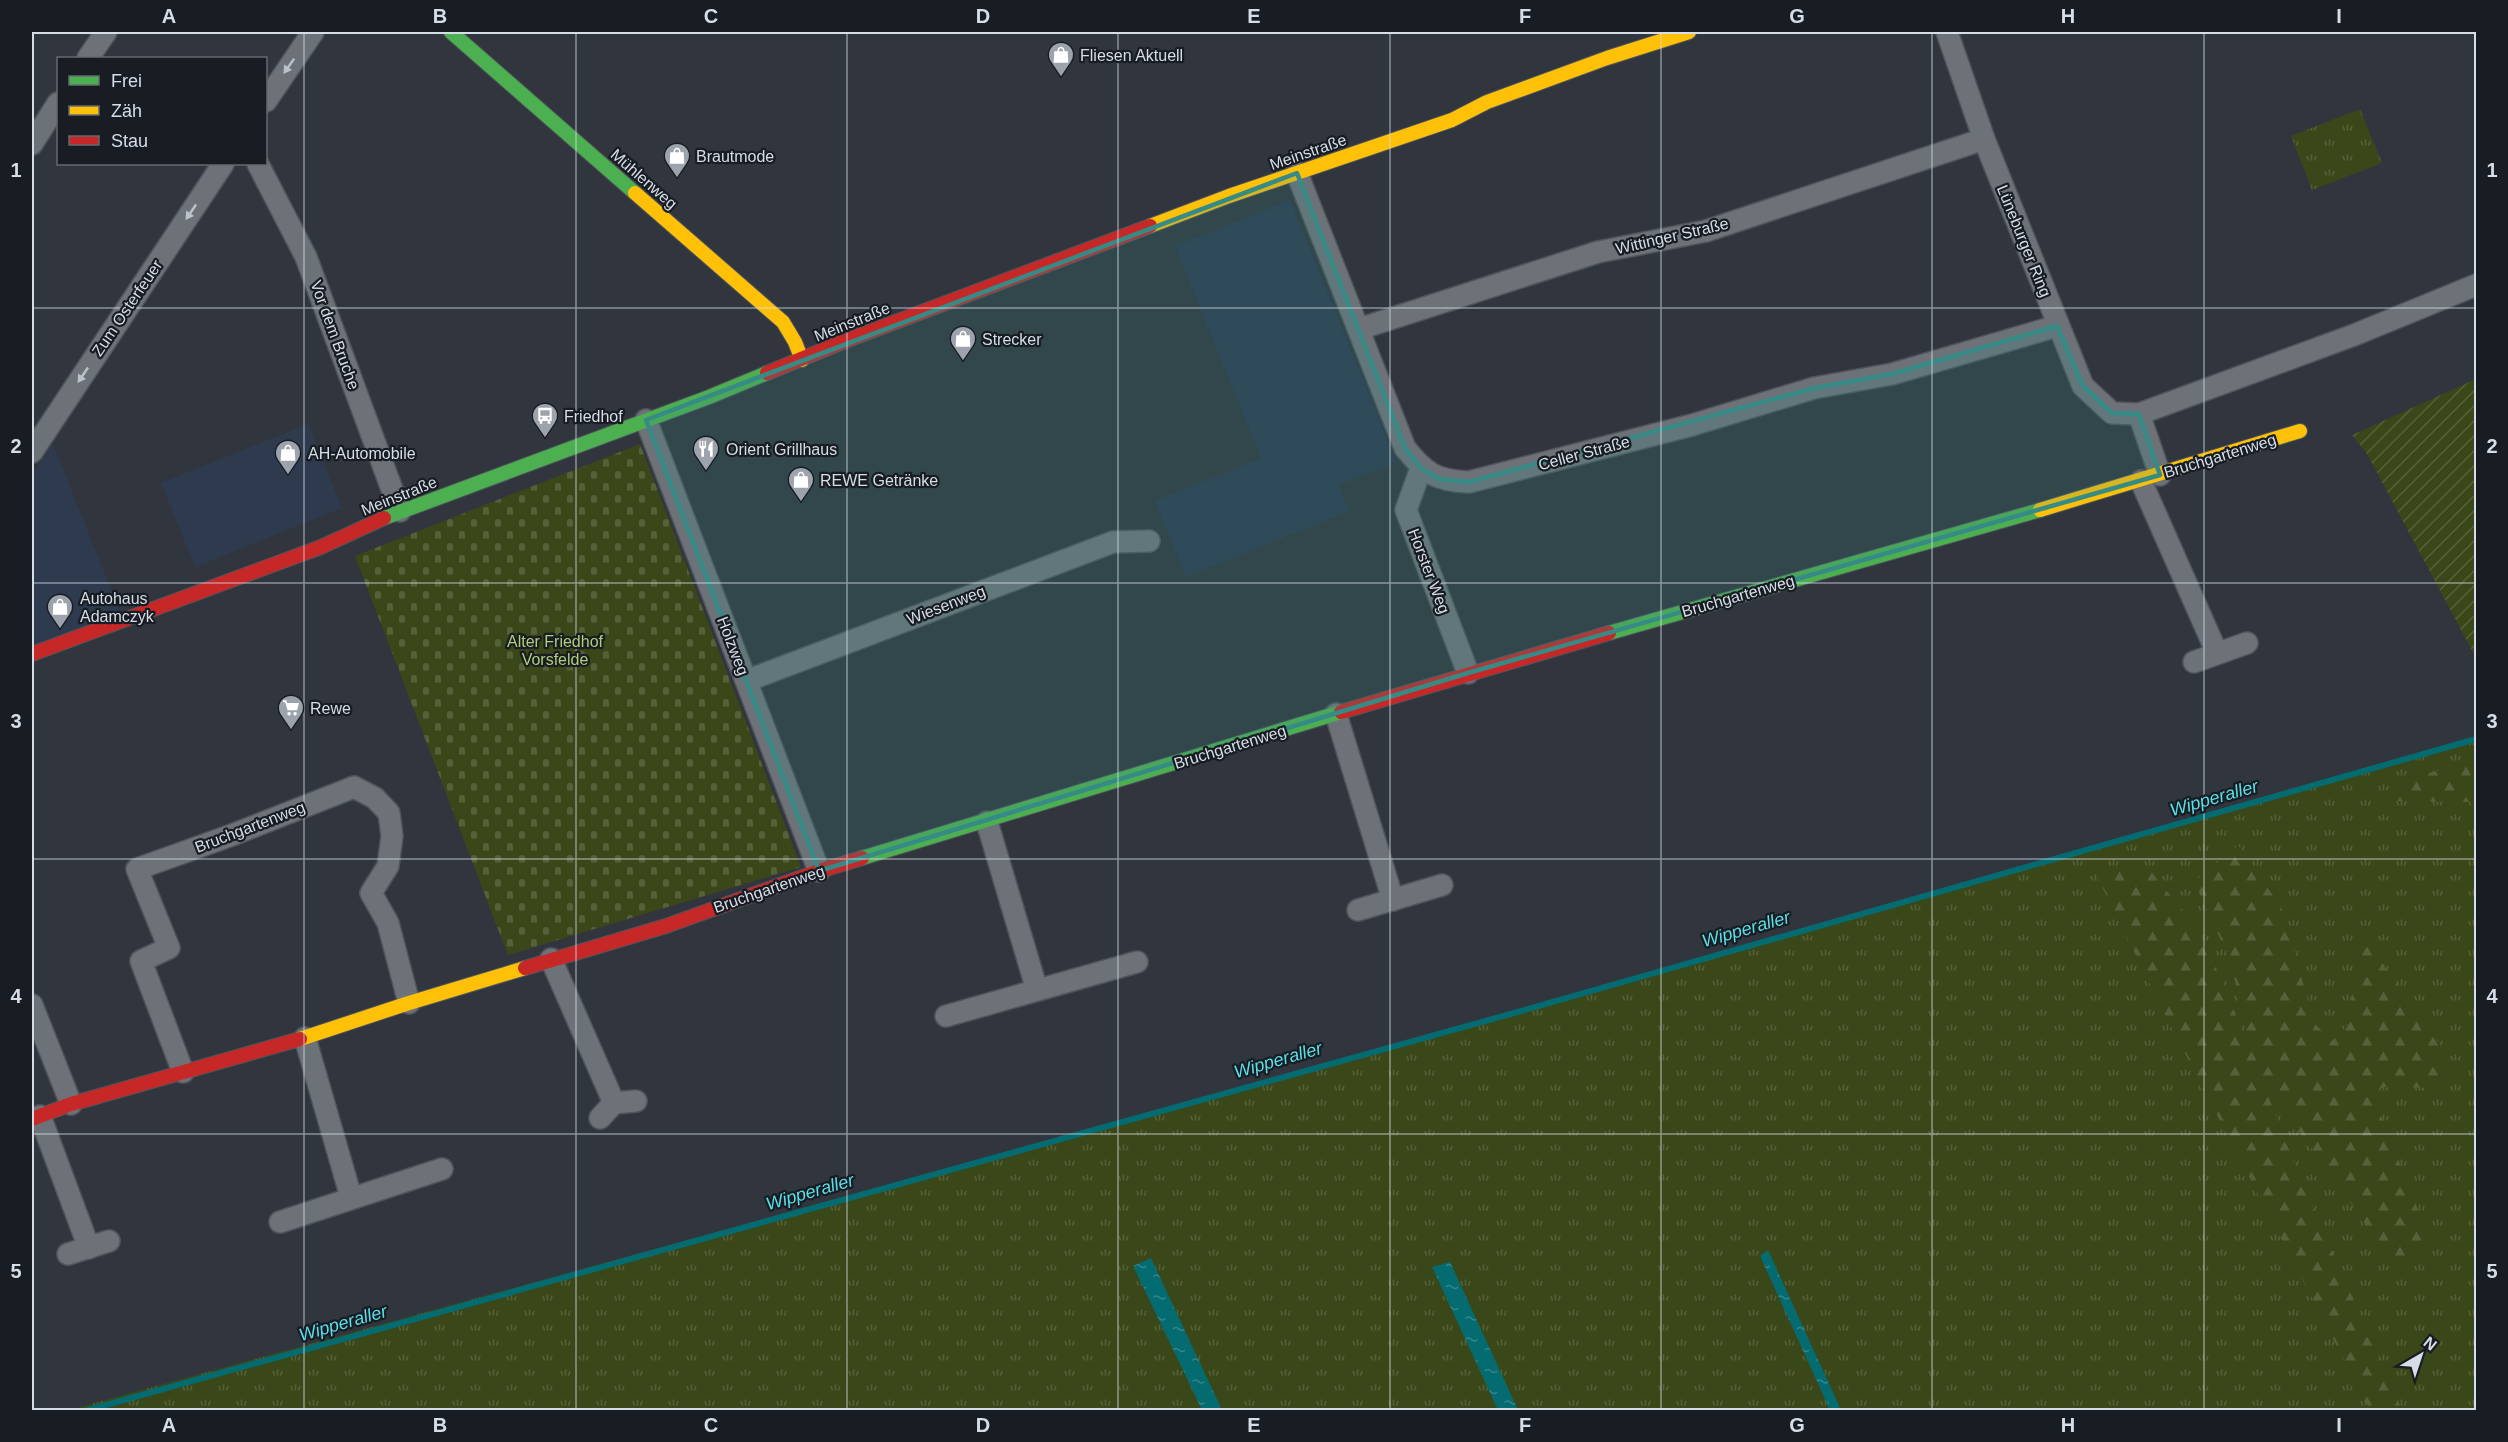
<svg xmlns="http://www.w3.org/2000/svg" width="2508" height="1442" font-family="Arial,sans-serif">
<defs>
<pattern id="grass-tufts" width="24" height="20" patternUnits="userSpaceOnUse" patternTransform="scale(1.5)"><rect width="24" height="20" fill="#3a4718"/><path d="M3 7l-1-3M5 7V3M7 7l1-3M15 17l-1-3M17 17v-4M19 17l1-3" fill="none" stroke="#56613a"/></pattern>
<pattern id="forest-firs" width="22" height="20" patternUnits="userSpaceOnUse" patternTransform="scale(1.5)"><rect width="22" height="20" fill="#3a4718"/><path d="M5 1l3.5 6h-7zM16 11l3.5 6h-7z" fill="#56613a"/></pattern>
<pattern id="cemetery-stones" width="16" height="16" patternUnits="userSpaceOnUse" patternTransform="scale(1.5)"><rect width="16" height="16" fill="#3a4718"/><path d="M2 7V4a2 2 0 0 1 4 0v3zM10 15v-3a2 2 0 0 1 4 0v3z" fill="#56613a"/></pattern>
<pattern id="garden-furrows" width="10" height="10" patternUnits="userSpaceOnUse" patternTransform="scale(1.5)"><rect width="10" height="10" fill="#3a4718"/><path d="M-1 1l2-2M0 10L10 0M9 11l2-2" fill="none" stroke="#56613a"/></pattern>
<pattern id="water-ripples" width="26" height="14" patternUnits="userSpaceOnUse" patternTransform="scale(1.5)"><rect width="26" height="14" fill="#046b71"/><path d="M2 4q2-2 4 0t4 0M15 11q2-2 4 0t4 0" fill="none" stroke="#34878c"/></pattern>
</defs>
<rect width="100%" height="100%" fill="#31363e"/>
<g fill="#2e3b4e">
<polygon points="1290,200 1396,462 1339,485 1349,511 1186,577 1155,501 1261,458 1175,246"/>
<polygon points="308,424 342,508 195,567 161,483"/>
<polygon points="53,444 123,620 32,655 32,475"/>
</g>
<g fill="url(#grass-tufts)">
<polygon points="2360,109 2382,163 2312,190 2291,136"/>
<polygon points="2476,737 2476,1410 69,1410 1514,1013"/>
</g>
<g fill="url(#forest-firs)">
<polygon points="2476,761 2476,809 2471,802 2393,801 2398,781"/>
<polygon points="2238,845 2281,907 2315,1024 2332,1041 2348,1025 2361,934 2440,1044 2445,1088 2385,1087 2371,1090 2429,1238 2421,1251 2397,1259 2384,1250 2261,1078 2303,1185 2402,1410 2370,1410 2158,1001 2095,872 2149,869 2193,923 2222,980 2249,1048 2231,962 2194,882"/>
</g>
<polygon fill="url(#cemetery-stones)" points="640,444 801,867 508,955 355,556"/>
<polygon fill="url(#garden-furrows)" points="2476,379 2476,658 2367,454 2352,435"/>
<g fill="url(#water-ripples)">
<polygon points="1768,1250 1841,1410 1830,1410 1760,1256"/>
<polygon points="1151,1258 1222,1410 1202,1410 1133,1266"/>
<polygon points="1450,1262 1518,1410 1498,1410 1432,1267"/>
</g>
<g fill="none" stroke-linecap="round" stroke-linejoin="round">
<polyline stroke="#046b71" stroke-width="6" points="88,1410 1514,1013 2476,739"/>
<defs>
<g id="street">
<polyline points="1947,32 1984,139 2083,386 2112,413 2139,414 2160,475"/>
<polyline points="88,58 106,32"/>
<polyline points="266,101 313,32"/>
<polyline points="32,144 58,103"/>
<polyline points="258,164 306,257 400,511"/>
<path d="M1297,173L1405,448C1425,473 1436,481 1469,482L1692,425L1814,388L1892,374L2057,326"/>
<polyline points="1359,329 1598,252 1706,231 1984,139"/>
<polyline points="2139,414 2354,335 2476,285"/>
<polyline points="646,420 819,871"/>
<polyline points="32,452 223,164"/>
<polyline points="1421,468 1406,510 1468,673"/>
<polyline points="2141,481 2217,653"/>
<polyline points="2194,662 2247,643"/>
<polyline points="746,681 1113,542 1149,541"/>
<polyline points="1336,714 1393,900"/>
<polyline points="987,822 1037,990"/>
<polyline points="1358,910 1442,885"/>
<polyline points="551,959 614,1103"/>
<polyline points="32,1005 71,1104"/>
<polyline points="946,1016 1137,962"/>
<polyline points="305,1038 351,1197"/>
<polyline points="183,1072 141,961 169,948 137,869 232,835 354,787 375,798 389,813 392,836 388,866 371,893 388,923 409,1003"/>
<polyline points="40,1116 89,1248"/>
<polyline points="600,1118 614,1103 636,1101"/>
<polyline points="280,1222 442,1169"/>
<polyline points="68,1254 109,1241"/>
</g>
<g id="fast">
<polyline points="451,32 635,193"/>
<polyline points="384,518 709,397 767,373"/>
<polyline points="1609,633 2040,510"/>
<polyline points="862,858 1341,712"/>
</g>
<g id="slow">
<polyline points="635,193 783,322 795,342 802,360"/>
<polyline points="1150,226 1229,196 1452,120 1487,102 1607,58 1689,32"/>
<polyline points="2040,510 2300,431"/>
<polyline points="300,1039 409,1003 525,968"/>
</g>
<g id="jam">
<polyline points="767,373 845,341 1150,226"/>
<polyline points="32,654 321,547 384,518"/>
<polyline points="1341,712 1609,633"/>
<polyline points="525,968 666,926 819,871 862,858"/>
<polyline points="32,1119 71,1104 300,1039"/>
</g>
</defs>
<use href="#street" stroke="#4f545b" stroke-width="24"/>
<use href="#fast" stroke="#4f545b" stroke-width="16"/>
<use href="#slow" stroke="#4f545b" stroke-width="16"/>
<use href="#jam" stroke="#4f545b" stroke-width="16"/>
<use href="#street" stroke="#6c7278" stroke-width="21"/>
<use href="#fast" stroke="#4caf50" stroke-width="14"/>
<use href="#slow" stroke="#ffc107" stroke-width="14"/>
<use href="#jam" stroke="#c62828" stroke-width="14"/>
</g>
<defs><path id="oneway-solid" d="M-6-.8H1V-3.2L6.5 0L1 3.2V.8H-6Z" transform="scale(1.5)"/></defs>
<g fill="#bcc2cb">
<use href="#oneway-solid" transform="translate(289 66) rotate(125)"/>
<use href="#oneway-solid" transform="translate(191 212) rotate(124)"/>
<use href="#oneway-solid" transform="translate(83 375) rotate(124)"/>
</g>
<path fill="#378b86" fill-opacity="0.2" stroke="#378b86" stroke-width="4.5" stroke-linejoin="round" d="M1297,173L1405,448L1421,468L1439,479L1469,482L1814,388L1892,374L2057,326L2083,386L2112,413L2139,414L2160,475L1468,673L819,871L646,420Z"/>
<path fill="none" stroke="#d7dde7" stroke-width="1.5" stroke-opacity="0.55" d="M304,32V1410M576,32V1410M847,32V1410M1118,32V1410M1390,32V1410M1661,32V1410M1932,32V1410M2204,32V1410M32,308H2476M32,583H2476M32,859H2476M32,1134H2476"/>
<defs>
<symbol id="shop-pin" viewBox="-11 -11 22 30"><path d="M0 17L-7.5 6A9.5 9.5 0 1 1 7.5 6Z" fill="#9da3ac" stroke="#181c23"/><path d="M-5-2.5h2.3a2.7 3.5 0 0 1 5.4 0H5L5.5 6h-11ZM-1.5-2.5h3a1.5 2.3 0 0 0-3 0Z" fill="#fff"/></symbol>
<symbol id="bus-pin" viewBox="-11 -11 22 30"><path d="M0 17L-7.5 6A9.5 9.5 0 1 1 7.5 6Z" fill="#9da3ac" stroke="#181c23"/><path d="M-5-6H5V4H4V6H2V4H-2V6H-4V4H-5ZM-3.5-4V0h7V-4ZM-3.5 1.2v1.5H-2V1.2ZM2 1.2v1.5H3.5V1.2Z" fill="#fff"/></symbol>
<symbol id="restaurant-pin" viewBox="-11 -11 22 30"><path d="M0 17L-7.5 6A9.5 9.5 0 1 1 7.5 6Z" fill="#9da3ac" stroke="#181c23"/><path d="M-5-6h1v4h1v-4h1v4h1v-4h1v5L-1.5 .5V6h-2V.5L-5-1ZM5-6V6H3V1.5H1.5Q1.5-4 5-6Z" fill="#fff"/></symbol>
<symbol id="supermarket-pin" viewBox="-11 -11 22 30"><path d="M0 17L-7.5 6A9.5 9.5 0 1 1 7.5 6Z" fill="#9da3ac" stroke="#181c23"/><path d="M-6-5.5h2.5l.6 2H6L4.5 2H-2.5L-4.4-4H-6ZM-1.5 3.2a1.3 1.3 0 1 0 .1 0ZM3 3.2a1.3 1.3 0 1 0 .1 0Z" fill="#fff"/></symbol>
</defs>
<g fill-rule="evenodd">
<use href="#shop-pin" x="1046" y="40" width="30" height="40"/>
<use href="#shop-pin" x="662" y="141" width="30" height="40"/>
<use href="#shop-pin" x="948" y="324" width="30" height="40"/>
<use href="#bus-pin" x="530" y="401" width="30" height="40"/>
<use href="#restaurant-pin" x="691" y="434" width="30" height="40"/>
<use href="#shop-pin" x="273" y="438" width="30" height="40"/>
<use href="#shop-pin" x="786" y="465" width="30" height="40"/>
<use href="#shop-pin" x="45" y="592" width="30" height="40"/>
<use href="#supermarket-pin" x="276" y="693" width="30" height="40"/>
</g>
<g text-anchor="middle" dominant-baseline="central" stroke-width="4.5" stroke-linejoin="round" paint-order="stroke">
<g font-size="16" fill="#d7dde7" stroke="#181c23" text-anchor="start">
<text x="1080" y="55">Fliesen Aktuell</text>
<text x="696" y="156">Brautmode</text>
<text x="982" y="339">Strecker</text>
<text x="564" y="416">Friedhof</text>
<text x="726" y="449">Orient Grillhaus</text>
<text x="308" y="453">AH-Automobile</text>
<text x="820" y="480">REWE Getränke</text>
<text x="80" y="598">Autohaus<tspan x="80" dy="18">Adamczyk</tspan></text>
<text x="310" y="708">Rewe</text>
</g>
<g font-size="16" fill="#d7dde7" stroke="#181c23">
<text transform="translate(1308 152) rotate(-19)">Meinstraße</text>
<text transform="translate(644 179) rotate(41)">Mühlenweg</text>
<text transform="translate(1672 236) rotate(-13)">Wittinger Straße</text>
<text transform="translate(2024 241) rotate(68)">Lüneburger Ring</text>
<text transform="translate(127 308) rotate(-56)">Zum Osterfeuer</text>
<text transform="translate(852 322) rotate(-22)">Meinstraße</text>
<text transform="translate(335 335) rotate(70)">Vor dem Bruche</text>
<text transform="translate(1584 453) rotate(-15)">Celler Straße</text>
<text transform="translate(2220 456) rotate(-17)">Bruchgartenweg</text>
<text transform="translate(399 496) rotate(-22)">Meinstraße</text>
<text transform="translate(1429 571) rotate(69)">Horster Weg</text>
<text transform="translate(1738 596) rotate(-16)">Bruchgartenweg</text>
<text transform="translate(946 605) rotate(-21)">Wiesenweg</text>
<text transform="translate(733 646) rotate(69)">Holzweg</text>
<text transform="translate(1230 747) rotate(-17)">Bruchgartenweg</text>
<text transform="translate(250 827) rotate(-21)">Bruchgartenweg</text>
<text transform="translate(769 889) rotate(-19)">Bruchgartenweg</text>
</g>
<g font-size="16" fill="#b2cd78" stroke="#181c23">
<text x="555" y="641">Alter Friedhof<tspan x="555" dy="18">Vorsfelde</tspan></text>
</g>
<g font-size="18" font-style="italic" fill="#5adee7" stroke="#181c23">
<text transform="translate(2214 798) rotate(-16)">Wipperaller</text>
<text transform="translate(1746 929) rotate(-16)">Wipperaller</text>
<text transform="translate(1278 1060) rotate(-16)">Wipperaller</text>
<text transform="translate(810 1192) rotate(-16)">Wipperaller</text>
<text transform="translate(343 1323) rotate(-16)">Wipperaller</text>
</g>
</g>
<rect width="2508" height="1442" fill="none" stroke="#181c23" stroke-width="66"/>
<rect x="57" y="57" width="210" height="108" fill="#181c23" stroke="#646971" stroke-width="1.5"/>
<rect x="69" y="76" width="30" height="9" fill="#4caf50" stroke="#646971" stroke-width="1.5"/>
<text x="111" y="87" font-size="18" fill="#d7dde7">Frei</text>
<rect x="69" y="106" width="30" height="9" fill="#ffc107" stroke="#646971" stroke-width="1.5"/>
<text x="111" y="117" font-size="18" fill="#d7dde7">Zäh</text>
<rect x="69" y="136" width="30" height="9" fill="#c62828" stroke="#646971" stroke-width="1.5"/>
<text x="111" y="147" font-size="18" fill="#d7dde7">Stau</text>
<g transform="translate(2421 1355) rotate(39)" stroke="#181c23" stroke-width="4.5" paint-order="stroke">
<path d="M0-4.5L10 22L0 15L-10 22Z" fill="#d7dde7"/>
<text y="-9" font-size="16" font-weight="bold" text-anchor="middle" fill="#d7dde7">N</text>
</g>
<rect x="33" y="33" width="2442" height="1376" fill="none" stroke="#d7dde7" stroke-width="2"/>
<g font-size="20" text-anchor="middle" font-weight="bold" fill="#d7dde7">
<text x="169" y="23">A</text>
<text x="440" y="23">B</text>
<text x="711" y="23">C</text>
<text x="983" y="23">D</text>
<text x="1254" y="23">E</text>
<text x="1525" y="23">F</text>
<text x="1797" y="23">G</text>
<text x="2068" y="23">H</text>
<text x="2339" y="23">I</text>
<text x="16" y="177">1</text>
<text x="2492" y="177">1</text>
<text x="16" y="453">2</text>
<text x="2492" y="453">2</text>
<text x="16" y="728">3</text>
<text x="2492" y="728">3</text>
<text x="16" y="1003">4</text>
<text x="2492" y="1003">4</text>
<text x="16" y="1278">5</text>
<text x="2492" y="1278">5</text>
<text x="169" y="1432">A</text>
<text x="440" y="1432">B</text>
<text x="711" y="1432">C</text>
<text x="983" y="1432">D</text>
<text x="1254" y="1432">E</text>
<text x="1525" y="1432">F</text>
<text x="1797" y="1432">G</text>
<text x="2068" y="1432">H</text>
<text x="2339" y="1432">I</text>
</g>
</svg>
